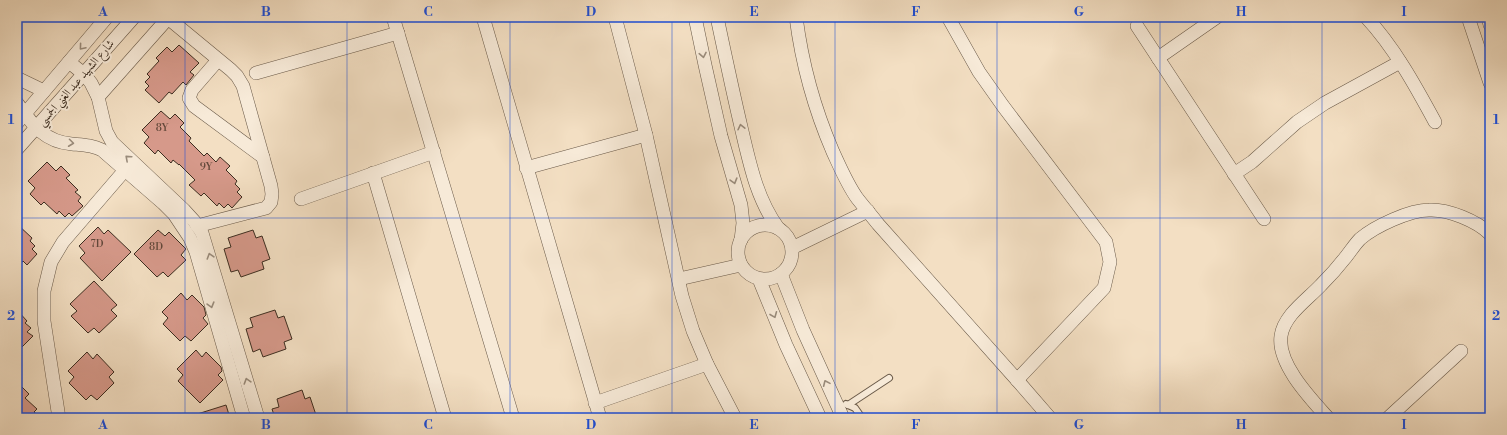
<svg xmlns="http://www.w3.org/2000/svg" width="1507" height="435" font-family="'Libre Bodoni',Amiri,serif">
<rect width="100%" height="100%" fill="#f3dfc3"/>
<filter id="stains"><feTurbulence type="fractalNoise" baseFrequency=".005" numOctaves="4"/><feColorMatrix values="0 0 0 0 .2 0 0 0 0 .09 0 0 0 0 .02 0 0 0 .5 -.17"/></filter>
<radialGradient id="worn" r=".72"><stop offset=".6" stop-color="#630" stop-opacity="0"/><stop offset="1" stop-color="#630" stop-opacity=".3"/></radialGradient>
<g fill="#d6998a" stroke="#3c2d20">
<polygon points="179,45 199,63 190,72 194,75 186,85 183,82 172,94 169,92 159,103 145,90 149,86 145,82 150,77 147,74 159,61 156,58 167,47 172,52"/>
<polygon points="161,111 170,119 175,114 184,123 180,127 191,138 189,141 204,156 207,153 216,162 220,157 230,166 226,170 237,181 235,184 240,189 237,192 242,197 232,208 228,204 224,208 219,203 217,206 204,193 201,196 189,185 195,180 179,164 179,165 173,160 171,163 158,150 155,154 144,143 149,137 142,130"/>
<polygon points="47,162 56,171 61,166 70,175 66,178 78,190 75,192 81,197 78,201 83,206 72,216 69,213 65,217 59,211 57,214 44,202 41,205 30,194 35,188 28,181"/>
<polygon points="17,224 32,238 30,241 35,246 32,249 37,254 27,265 23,261 17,268"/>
<polygon points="98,227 104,234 108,230 131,252 102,281 80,258 85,253 79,246"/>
<polygon points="158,230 165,236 169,232 186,249 181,255 186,260 168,277 163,272 157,277 134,254"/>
<polygon points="253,230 256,238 262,236 270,259 262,262 264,269 241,277 238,270 231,272 224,249 231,247 228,238"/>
<polygon points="94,281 117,305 111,310 117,316 99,333 94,328 88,333 71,316 77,311 70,304"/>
<polygon points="181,293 187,300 192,295 204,307 206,315 203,318 208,324 191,341 185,336 180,341 163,324 168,318 162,312"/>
<polygon points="17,310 27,321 25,323 31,328 27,332 33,336 22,347 17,342"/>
<polygon points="275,310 278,318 284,316 292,339 284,342 286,349 263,357 260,349 253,352 246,329 253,327 250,318"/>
<polygon points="196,350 202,357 206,352 221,367 222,371 218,375 223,380 200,403 178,381 183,375 177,369"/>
<polygon points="87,352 93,359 97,354 114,372 109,377 114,383 97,400 91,395 86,400 69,383 74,377 68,371"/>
<polygon points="17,382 29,394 25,398 37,409 34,412 41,418 17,418"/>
<polygon points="302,390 305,399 310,397 317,418 275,418 272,409 279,407 277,399"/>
<polygon points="226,405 230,418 192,418 191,416"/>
</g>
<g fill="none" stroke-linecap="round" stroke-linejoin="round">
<defs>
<g id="lane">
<polyline points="846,404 855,408 862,418"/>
<polyline points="848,405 889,378"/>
</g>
<g id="street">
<polyline points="393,17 513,418"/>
<polyline points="483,17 600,418"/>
<polyline points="615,17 646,135 682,296 693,331 707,364 735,418"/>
<polyline points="695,17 705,65 721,136 741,205 743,223 741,240"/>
<path d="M717,17C725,55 733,93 742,131C750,165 757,199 778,228"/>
<path d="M796,17C802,64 814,108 833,152C840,167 847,184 857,198C864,207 871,215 878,224L1017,380L1050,418"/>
<polyline points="948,17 979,72 1003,106 1106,242 1110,262 1104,288 1017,380"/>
<path d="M1366,17C1394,47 1415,85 1435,122"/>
<polyline points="1468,17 1490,83"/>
<polyline points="1488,17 1490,25"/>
<polyline points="168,18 231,70 237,76 243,86 271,186 272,194 271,202 266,208 197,226"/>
<polyline points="1137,26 1264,219"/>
<polyline points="1158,58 1217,17"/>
<polyline points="218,60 192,90 189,98 194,106 263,157"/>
<polyline points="69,62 84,74 91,83 98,97 106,131 112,142 184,210 194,221 202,233 258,418"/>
<polyline points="256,73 398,33"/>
<polyline points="17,78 44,91"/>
<polyline points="98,97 169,17"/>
<path d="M17,103C32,124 44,142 72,144C83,145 92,145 102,150L163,203L174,214L190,238L196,252L244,418"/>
<polyline points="17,123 107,17"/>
<polyline points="17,149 134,17"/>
<polyline points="526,168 646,135"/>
<polyline points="373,173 445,418"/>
<polyline points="1234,174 1252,162 1297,122 1325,103 1400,62"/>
<polyline points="301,199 434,152"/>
<circle cx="765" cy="252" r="27"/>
<polyline points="792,248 868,211"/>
<polyline points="781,274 803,330 843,418"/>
<polyline points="679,279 741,265"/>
<polyline points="759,279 786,345 820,418"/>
<polyline points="595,403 707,364"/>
<polyline points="59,418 44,321 44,291 51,262 63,242 125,170"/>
<path d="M1328,418C1311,399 1277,364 1281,336C1284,315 1307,300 1321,285C1330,276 1338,267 1345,258C1350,252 1355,244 1360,239C1375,226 1410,210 1429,210C1448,209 1477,221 1490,234"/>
<polyline points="1388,418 1461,351"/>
</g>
</defs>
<use href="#lane" stroke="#6a5a49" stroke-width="8"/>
<use href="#street" stroke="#6a5a49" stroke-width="14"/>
<use href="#lane" stroke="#f7ead8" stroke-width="6"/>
<use href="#street" stroke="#f7ead8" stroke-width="13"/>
</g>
<defs><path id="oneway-chevron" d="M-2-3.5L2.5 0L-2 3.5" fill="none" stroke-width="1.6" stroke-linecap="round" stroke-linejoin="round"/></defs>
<g stroke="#9a8c7c">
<use href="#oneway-chevron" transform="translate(82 47) rotate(130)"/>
<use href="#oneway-chevron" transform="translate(703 55) rotate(79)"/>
<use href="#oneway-chevron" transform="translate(741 127) rotate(-103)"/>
<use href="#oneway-chevron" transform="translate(71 143) rotate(7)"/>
<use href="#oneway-chevron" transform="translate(128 158) rotate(-138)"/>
<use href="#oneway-chevron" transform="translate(734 181) rotate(74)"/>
<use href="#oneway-chevron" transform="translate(210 256) rotate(-107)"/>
<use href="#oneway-chevron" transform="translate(211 305) rotate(74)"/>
<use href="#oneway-chevron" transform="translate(774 315) rotate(68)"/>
<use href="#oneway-chevron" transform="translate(247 381) rotate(-107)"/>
<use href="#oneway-chevron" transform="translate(826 383) rotate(-114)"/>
</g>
<path fill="none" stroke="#1d4ed8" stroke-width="1" stroke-opacity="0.55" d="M185,17V418M347,17V418M510,17V418M672,17V418M835,17V418M997,17V418M1160,17V418M1322,17V418M17,218H1490"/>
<g text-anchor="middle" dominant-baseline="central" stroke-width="4" stroke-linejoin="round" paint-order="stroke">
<g font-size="10" fill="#62483a">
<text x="162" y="128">8Y</text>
<text x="206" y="167">9Y</text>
<text x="97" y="244">7D</text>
<text x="156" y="247">8D</text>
</g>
<g font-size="12" fill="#3c2d20" stroke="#f7ead8">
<text transform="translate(76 83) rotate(-49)">شارع الشهيد عبد الغني الجمسي</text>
</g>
</g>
<rect width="1507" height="435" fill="none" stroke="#f3dfc3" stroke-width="44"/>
<rect x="22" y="22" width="1463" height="391" fill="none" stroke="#1d4ed8" stroke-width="1.5"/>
<g font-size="13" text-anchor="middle" font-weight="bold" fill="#1d4ed8">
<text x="103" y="16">A</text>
<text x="266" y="16">B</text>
<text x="428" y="16">C</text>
<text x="591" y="16">D</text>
<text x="754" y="16">E</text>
<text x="916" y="16">F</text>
<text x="1079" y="16">G</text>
<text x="1241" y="16">H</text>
<text x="1404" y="16">I</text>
<text x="11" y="124">1</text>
<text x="1496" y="124">1</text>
<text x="11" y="320">2</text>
<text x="1496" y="320">2</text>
<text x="103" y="429">A</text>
<text x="266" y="429">B</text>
<text x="428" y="429">C</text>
<text x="591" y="429">D</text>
<text x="754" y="429">E</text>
<text x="916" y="429">F</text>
<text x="1079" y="429">G</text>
<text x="1241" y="429">H</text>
<text x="1404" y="429">I</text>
</g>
<rect width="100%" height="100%" filter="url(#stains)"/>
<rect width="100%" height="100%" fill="url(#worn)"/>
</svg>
